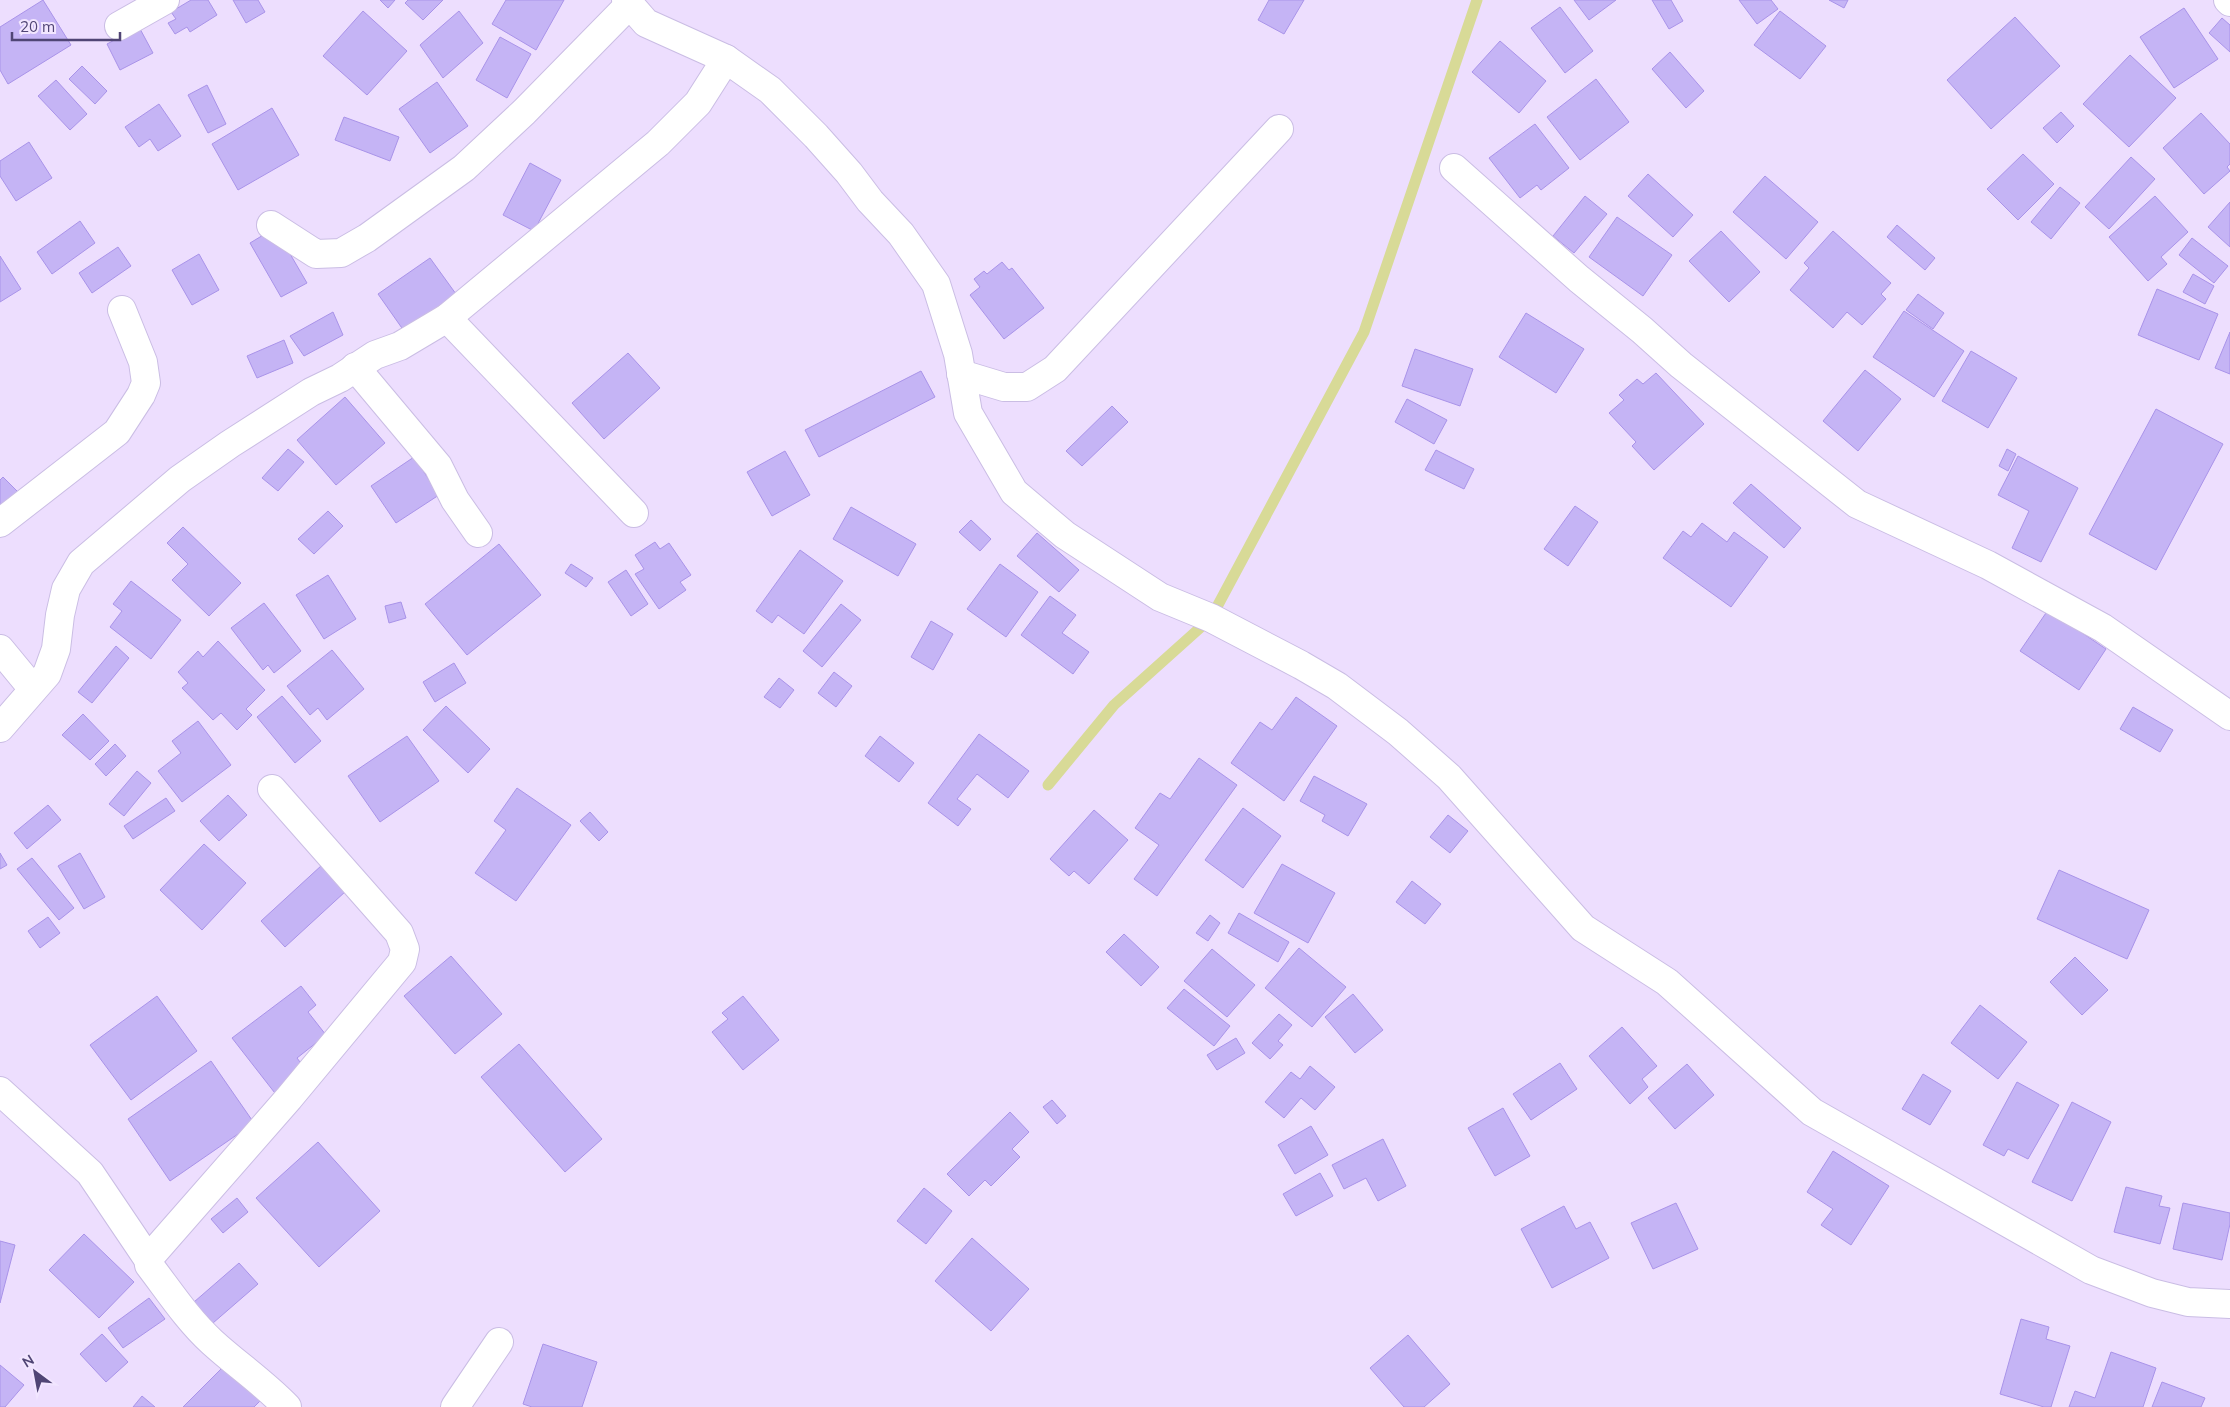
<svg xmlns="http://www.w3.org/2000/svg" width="2230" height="1407" font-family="Mulish,sans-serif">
<rect width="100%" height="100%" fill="#eddefe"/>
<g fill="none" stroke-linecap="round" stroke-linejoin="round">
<polyline stroke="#d8da97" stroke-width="11" points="1048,785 1114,705 1211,618 1364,332 1477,0"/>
</g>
<g fill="#c5b4f5" stroke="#a993e9">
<polygon points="43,0 71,45 8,84 0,70 0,27"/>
<polygon points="191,0 208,0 217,15 190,32 187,27 175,34 168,23 176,19 171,12"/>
<polygon points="233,0 258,0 265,12 246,23"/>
<polygon points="380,0 395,0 388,8"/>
<polygon points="408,0 443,0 423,20 405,3"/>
<polygon points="506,0 564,0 536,50 492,24"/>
<polygon points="1269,0 1304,0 1284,34 1258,20"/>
<polygon points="1574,0 1616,0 1589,20"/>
<polygon points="1652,0 1671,0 1683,21 1669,29"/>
<polygon points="1739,0 1771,0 1778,9 1757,24"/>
<polygon points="1829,0 1848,0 1844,8"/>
<polygon points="1560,7 1593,51 1565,73 1531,28"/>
<polygon points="2184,8 2218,59 2174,88 2140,37"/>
<polygon points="363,11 407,51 367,95 323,56"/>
<polygon points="459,11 483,43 443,78 420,45"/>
<polygon points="1780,11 1826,46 1800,79 1754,45"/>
<polygon points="2015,17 2060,66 1991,129 1947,80"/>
<polygon points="2222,18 2230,25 2230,52 2209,33"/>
<polygon points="139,27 153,53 120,70 107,44"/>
<polygon points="500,37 531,54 507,98 476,80"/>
<polygon points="1500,41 1546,81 1519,113 1472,72"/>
<polygon points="1670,52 1704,91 1686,108 1652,69"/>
<polygon points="2130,55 2176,98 2129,147 2083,104"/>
<polygon points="82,66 107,91 95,104 69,79"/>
<polygon points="1596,79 1629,122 1580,160 1547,117"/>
<polygon points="56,80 87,114 70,130 38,96"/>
<polygon points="437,82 468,126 430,153 399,109"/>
<polygon points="207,85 226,124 208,133 188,95"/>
<polygon points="159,104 181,136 158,151 150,139 139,147 125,127"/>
<polygon points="272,108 299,155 238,190 212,144"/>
<polygon points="2061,112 2074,126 2057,143 2043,128"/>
<polygon points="2201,113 2230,144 2230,164 2227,167 2230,171 2204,194 2163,148"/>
<polygon points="344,117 399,137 390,161 335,140"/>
<polygon points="1535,124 1569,168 1541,190 1537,185 1520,198 1489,158"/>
<polygon points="29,142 52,178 16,201 0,176 0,161"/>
<polygon points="2023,154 2054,184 2018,220 1987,189"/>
<polygon points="2131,157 2155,179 2109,229 2085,207"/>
<polygon points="530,163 561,180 534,231 503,215"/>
<polygon points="1648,174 1693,215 1673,237 1628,196"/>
<polygon points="1765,176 1818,222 1786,259 1733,212"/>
<polygon points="2060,187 2080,203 2051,239 2031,222"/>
<polygon points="1585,196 1607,214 1574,253 1553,236"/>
<polygon points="2155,196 2188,232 2161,257 2167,264 2148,281 2109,237"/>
<polygon points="2230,202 2230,247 2208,227"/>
<polygon points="1617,217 1672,255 1643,296 1589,257"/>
<polygon points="80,221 95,243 52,274 37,252"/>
<polygon points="1897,225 1935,258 1925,270 1887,237"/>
<polygon points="275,228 307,283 281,297 250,243"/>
<polygon points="1721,231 1760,272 1729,302 1689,261"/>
<polygon points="1833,231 1891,283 1881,294 1886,299 1862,325 1847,312 1833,328 1790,290 1809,268 1804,263"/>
<polygon points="2192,238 2228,266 2214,283 2179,255"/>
<polygon points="118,247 131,266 92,293 79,273"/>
<polygon points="199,254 219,290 192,305 172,270"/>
<polygon points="0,256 21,289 0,302"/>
<polygon points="430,258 456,294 404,331 378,294"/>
<polygon points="1002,262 1009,270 1012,268 1044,308 1004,339 970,295 980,287 974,279 984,271 987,274"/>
<polygon points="2193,274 2214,286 2205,304 2183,292"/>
<polygon points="2157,289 2218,314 2199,360 2138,335"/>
<polygon points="1918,294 1944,313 1933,329 1906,310"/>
<polygon points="1904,311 1964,351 1934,397 1873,357"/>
<polygon points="333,312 343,335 304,356 290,336"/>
<polygon points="1526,313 1584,349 1556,393 1499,357"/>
<polygon points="2230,332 2230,374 2215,368"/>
<polygon points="284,340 293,363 257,378 247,356"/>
<polygon points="1415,349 1473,369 1460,406 1402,386"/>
<polygon points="1971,351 2017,378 1988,428 1942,401"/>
<polygon points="628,353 660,388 604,439 572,403"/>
<polygon points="1865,370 1901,399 1858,451 1823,421"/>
<polygon points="921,371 935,397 819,457 805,430"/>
<polygon points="1656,373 1704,424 1654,470 1632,446 1636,442 1609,413 1624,400 1619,395 1637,379 1643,384"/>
<polygon points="345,397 385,443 336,485 297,440"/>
<polygon points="1407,399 1447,420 1434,444 1395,422"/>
<polygon points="1112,406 1128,422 1082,466 1066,451"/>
<polygon points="2156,409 2223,444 2156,570 2089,534"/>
<polygon points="288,449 304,462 278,491 262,478"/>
<polygon points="2007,449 2016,454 2008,471 1999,466"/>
<polygon points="1436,450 1474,469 1464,489 1425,470"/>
<polygon points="785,451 810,495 772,516 747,472"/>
<polygon points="2018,456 2078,488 2041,562 2012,548 2029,511 1998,495"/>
<polygon points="414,457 439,495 396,523 371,486"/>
<polygon points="3,477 20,494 0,514 0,480"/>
<polygon points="1751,484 1801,528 1784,548 1733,503"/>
<polygon points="1575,506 1598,522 1568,566 1544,549"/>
<polygon points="851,507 916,544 898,576 833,539"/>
<polygon points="328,511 343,526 314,554 298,539"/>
<polygon points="971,520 991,539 980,551 959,532"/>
<polygon points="1702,523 1727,542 1734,532 1768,557 1731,607 1663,558 1683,531 1691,537"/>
<polygon points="183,527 241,583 209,616 172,580 188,564 167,543"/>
<polygon points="1037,533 1079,570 1059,592 1017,556"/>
<polygon points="655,542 660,549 669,543 691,575 680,582 686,590 659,609 635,574 644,569 635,555"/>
<polygon points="499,544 541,595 467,655 425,604"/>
<polygon points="800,550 843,581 804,634 778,615 772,623 756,611"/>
<polygon points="571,564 593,578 586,587 565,573"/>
<polygon points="1000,564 1038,592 1006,637 967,609"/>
<polygon points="626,570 648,604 631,616 608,582"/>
<polygon points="328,575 356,619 324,639 296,595"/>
<polygon points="131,581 181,620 151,659 110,627 122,611 113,604"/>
<polygon points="1050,596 1076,615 1062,633 1089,652 1073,674 1021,635"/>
<polygon points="401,602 406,618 389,623 385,606"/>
<polygon points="264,603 301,651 274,673 268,665 263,670 231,628"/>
<polygon points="841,604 861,620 822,667 803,651"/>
<polygon points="2048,610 2106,649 2079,690 2020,651"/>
<polygon points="931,621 953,634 933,670 911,657"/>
<polygon points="218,641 265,690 246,709 252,715 237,730 221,713 213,720 182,688 188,683 178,672 198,651 203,657"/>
<polygon points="116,646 129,658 92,703 78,692"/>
<polygon points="332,650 364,689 327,720 318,708 310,715 287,686"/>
<polygon points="454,663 466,683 435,702 423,682"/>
<polygon points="834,672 852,686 836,707 818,693"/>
<polygon points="779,678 794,690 780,708 764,697"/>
<polygon points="282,696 321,741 295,763 257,717"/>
<polygon points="1296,697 1337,726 1284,801 1231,763 1260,722 1272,730"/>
<polygon points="446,706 490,749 468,773 423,730"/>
<polygon points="2133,707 2173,730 2160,752 2120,729"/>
<polygon points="83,714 109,741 90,760 62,735"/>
<polygon points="198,721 231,765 182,802 158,771 181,753 172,741"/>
<polygon points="979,734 1029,771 1008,798 977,774 957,799 971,809 958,826 928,803"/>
<polygon points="407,736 439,781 380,822 348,776"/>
<polygon points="880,736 914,763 899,782 865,756"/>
<polygon points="115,744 126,756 106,776 95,764"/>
<polygon points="1199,758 1237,785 1157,896 1134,879 1159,845 1135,828 1160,793 1170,799"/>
<polygon points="137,771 151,783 124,816 109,804"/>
<polygon points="1314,776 1367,804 1348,836 1322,821 1325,815 1300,801"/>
<polygon points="517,788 571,825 516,901 475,873 506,830 494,821"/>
<polygon points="228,795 247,815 219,841 200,821"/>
<polygon points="166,798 175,811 133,839 124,826"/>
<polygon points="48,805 61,820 27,849 14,833"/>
<polygon points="1243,808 1281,836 1243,888 1205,860"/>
<polygon points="1094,810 1128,840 1089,884 1074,871 1069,876 1050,859"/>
<polygon points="590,812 608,832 599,841 580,821"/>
<polygon points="1448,815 1468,831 1450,853 1430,837"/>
<polygon points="204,844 246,883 202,930 160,890"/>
<polygon points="0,853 7,865 0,869"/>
<polygon points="80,853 105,897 84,909 58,866"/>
<polygon points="32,858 74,908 59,920 17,869"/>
<polygon points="1282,864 1335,893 1308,943 1254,913"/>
<polygon points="322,865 346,891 285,947 261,921"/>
<polygon points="2059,870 2149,910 2127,959 2037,919"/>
<polygon points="1412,881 1441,904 1425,924 1396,902"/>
<polygon points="1239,913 1289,942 1278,962 1228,933"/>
<polygon points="1210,915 1220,923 1208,941 1196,933"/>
<polygon points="48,917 60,933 40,948 28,931"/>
<polygon points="1124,934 1159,967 1141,986 1106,952"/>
<polygon points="1299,948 1346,987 1312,1027 1265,988"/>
<polygon points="1212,949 1255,985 1227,1017 1184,981"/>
<polygon points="451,956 502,1014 455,1054 404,996"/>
<polygon points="2075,957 2108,990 2082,1015 2050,982"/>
<polygon points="301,986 316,1005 308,1012 326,1035 297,1058 309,1074 278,1097 232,1038"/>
<polygon points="1184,989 1230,1026 1214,1046 1167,1008"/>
<polygon points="1353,994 1383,1030 1355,1053 1325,1017"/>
<polygon points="157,996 197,1051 131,1100 90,1045"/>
<polygon points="743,996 779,1040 743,1070 712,1032 728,1019 722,1013"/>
<polygon points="1980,1005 2027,1042 1998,1079 1951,1043"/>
<polygon points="1279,1014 1292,1025 1278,1041 1283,1045 1270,1059 1252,1043"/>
<polygon points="1622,1027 1657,1066 1642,1079 1648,1087 1630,1104 1589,1056"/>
<polygon points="1236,1038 1245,1053 1217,1070 1207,1055"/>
<polygon points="519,1044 602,1139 565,1172 481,1077"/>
<polygon points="211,1061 254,1123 170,1181 128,1119"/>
<polygon points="1560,1063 1577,1089 1531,1120 1513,1094"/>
<polygon points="1687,1064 1714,1095 1675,1129 1648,1098"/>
<polygon points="1310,1066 1335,1087 1315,1110 1301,1098 1284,1118 1265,1102 1291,1072 1300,1079"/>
<polygon points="1923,1074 1951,1091 1930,1125 1902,1109"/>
<polygon points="2017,1082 2059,1105 2028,1159 2008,1149 2004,1156 1983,1145"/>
<polygon points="1052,1100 1066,1116 1057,1124 1043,1107"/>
<polygon points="2072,1102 2111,1122 2072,1201 2032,1182"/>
<polygon points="1503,1108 1530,1156 1495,1176 1468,1128"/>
<polygon points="1010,1112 1029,1132 1012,1149 1020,1157 991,1186 985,1180 969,1196 947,1174"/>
<polygon points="1311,1126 1328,1155 1295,1174 1278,1145"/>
<polygon points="1383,1139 1406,1186 1378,1201 1366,1178 1344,1189 1332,1165"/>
<polygon points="318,1142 380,1211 319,1267 256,1198"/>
<polygon points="1833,1151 1889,1186 1851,1245 1821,1225 1833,1209 1807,1192"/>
<polygon points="1320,1173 1333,1196 1296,1216 1283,1194"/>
<polygon points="2126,1187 2162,1196 2159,1206 2170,1208 2160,1244 2114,1232"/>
<polygon points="924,1188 952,1211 926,1244 897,1221"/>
<polygon points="237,1198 248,1212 223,1233 211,1219"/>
<polygon points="1676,1203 1698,1249 1653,1269 1631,1223"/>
<polygon points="2183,1203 2230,1213 2230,1224 2222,1260 2173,1249"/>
<polygon points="1564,1206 1576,1229 1590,1222 1609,1258 1552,1288 1521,1229"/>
<polygon points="84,1234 134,1282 99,1318 49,1270"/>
<polygon points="972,1238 1029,1289 991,1331 935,1281"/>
<polygon points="0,1241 15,1245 0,1303"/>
<polygon points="239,1263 258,1284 213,1323 194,1302"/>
<polygon points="149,1298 165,1319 123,1348 108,1328"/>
<polygon points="2021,1319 2049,1327 2046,1339 2070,1346 2051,1407 2044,1407 2000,1394"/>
<polygon points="102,1334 128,1362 106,1382 80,1354"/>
<polygon points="1408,1335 1450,1384 1424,1407 1404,1407 1370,1368"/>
<polygon points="543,1344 597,1362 582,1407 532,1407 523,1404"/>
<polygon points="2111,1352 2156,1368 2143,1407 2069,1407 2075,1391 2095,1398"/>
<polygon points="226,1364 262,1399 254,1407 183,1407"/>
<polygon points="0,1365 24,1385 5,1407 0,1407"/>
<polygon points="2162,1382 2205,1398 2201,1407 2152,1407"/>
<polygon points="142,1396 155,1407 133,1407"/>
</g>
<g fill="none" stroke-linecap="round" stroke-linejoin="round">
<defs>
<g id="street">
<polyline points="626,0 646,23 726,59 770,90 816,136 849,173 870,201 901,234 936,284 958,354 968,413 1014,492 1065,535 1160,597 1211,618 1301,665 1337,686 1398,732 1449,777 1583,928 1667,982 1812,1112 2091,1270 2152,1293 2188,1302 2230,1304"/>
<polyline points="2228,0 2230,2"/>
<polyline points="119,26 165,0"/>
<polyline points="1454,168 1579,279 1642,330 1681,365 1857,504 1988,565 2103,628 2230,716"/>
<polyline points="271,225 316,254 341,253 367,238 464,168 524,112 629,5"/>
<polyline points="447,318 634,513"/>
<polyline points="355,367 438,466 455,500 478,533"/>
<polyline points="961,374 1004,387 1027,387 1055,369 1279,129"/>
<polyline points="0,523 117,432 141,395 146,383 143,362 122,310"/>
<polyline points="0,649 33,689"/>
<polyline points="0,728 47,674 56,649 60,615 66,589 81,563 180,479 230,444 311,392 340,378 375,355 400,346 447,318 658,143 698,103 726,59"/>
<path d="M0,1091L90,1173L148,1259L149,1265C169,1291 187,1319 212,1342C236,1364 264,1383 287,1407"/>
<polyline points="148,1259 289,1098 402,962 405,949 399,933 272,789"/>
<polyline points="455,1407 499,1342"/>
</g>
</defs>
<use href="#street" stroke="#cabde4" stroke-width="30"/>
<use href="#street" stroke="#fff" stroke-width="28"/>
</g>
<g transform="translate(35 1372) rotate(328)" stroke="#f2e6ff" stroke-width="4" paint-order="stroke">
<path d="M0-4L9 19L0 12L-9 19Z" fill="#504575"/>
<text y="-8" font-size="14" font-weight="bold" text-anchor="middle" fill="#504575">N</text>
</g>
<path d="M12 32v8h108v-8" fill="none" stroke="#504575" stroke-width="2.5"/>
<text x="20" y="32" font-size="15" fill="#504575" stroke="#f2e6ff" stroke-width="4" paint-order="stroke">20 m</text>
</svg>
